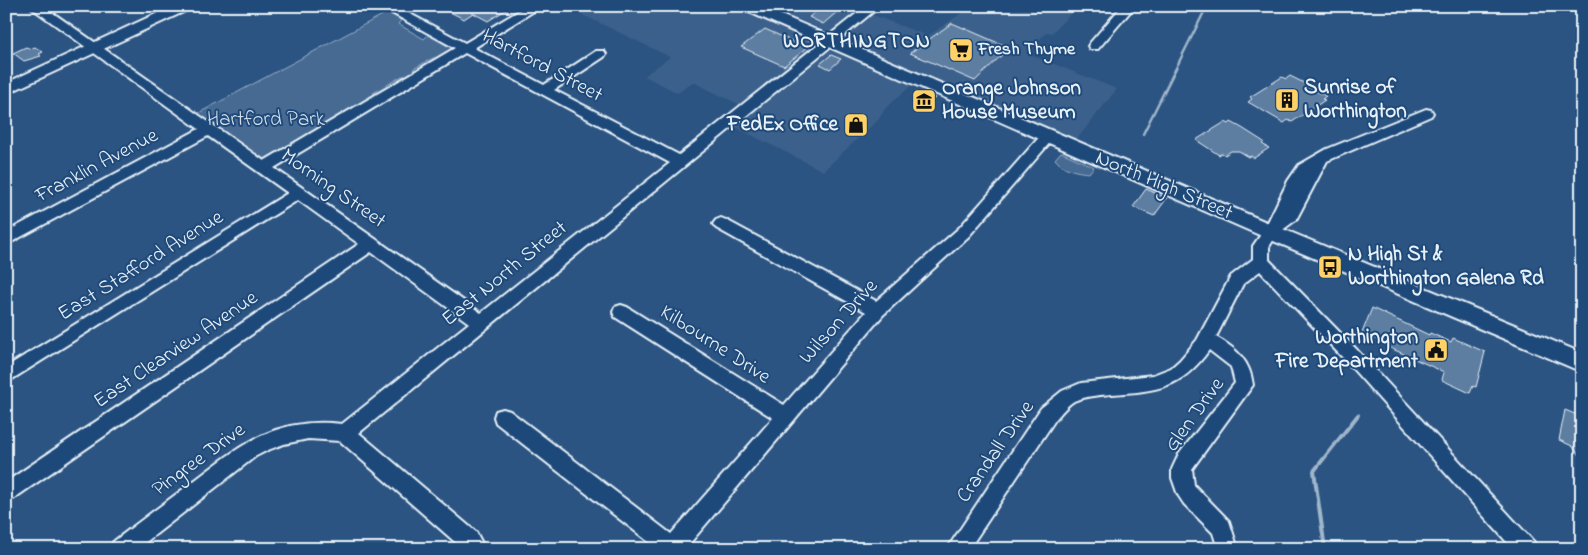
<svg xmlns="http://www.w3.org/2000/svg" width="1588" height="555" font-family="'Indie Flower',sans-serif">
<rect width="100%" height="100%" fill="#2b5482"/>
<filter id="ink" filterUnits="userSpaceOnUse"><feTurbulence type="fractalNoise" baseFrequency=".02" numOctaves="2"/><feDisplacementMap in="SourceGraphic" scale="10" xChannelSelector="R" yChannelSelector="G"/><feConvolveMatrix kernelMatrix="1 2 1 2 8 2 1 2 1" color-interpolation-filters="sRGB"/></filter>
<g filter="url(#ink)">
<g fill="#3a608b">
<polygon points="564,6 733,6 815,41 817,45 744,107 693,82 678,93 644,76 670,57"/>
<polygon points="765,6 860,6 867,9 834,34"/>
<polygon points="972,6 1078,6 1052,33 1047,32 1026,53 1117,89 1077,139 848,42 844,38 846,33 870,14 928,36"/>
<polygon points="829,50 836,50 913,84 885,109 879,119 823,171 733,126"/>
</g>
<g fill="#476b93" stroke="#98aec6">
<polygon points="388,12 402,19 398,24 424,39 429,34 454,50 441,59 433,58 413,69 420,71 409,77 402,76 373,93 380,94 267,160 263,161 195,115"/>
<path d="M1061,152L1094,167L1089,173C1077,172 1062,169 1055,159Z"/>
</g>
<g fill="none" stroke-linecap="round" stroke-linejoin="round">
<polyline stroke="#a0b6cb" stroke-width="2.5" points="1143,134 1207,6"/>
<polyline stroke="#a0b6cb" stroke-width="4" points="1325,549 1314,471 1358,415"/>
</g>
<g fill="#5d7da1" stroke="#e8f1f8">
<polygon points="457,6 512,6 488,21 473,13 464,19 448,11"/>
<polygon points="824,6 844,6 823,24 809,17"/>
<polygon points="952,23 996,42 1010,47 975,81 910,53"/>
<polygon points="765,29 807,48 784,66 741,47"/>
<polygon points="26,47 30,49 35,47 43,52 39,54 41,56 24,61 13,53"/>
<polygon points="831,55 841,59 830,69 820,64"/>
<polygon points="1290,76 1314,88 1312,89 1326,96 1322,99 1325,100 1292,122 1288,120 1284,123 1248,102 1252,99 1250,97 1282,77 1286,79"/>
<polygon points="925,93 935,98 924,109 913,104"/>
<polygon points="1225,122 1229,124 1231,122 1242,128 1264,142 1262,144 1269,148 1254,158 1251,156 1249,157 1239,151 1231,151 1225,155 1222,153 1219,155 1196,140"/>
<polygon points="1146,189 1167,198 1154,216 1133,207"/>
<polygon points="1372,308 1429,335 1430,333 1451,342 1453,338 1485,352 1476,387 1473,386 1470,393 1442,380 1444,372 1388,347 1389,345 1362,333"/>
<polygon points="1565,410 1582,417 1582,458 1572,446 1559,440"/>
</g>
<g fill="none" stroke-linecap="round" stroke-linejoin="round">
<defs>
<g id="minor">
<path d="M29,6H43L264,161L455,48L379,6H395L465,43L527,6H542L474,48L544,85L596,51H604L606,54L604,57L554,90L679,155L866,6H880L359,433L476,532L485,549H463L340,441L308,439L284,444L268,450L256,456L137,549H110L113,542C138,523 164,503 190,484C240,446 274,416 342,424L469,323L371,252L13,499L6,502V482L359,244L298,200L6,383V367L288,193L208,136L6,245V232L199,129ZM465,53L670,163L481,313L274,168Z"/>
<polygon points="1122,6 1135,6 1098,49 1090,49 1088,46 1090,43"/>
<path d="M1426,109L1431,110L1433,113L1431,116L1327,161L1296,220L1277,234L1269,247V260L1357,350L1534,542L1537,549H1513L1345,360L1260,271L1243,284L1216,337C1237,349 1250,361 1253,385L1192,469L1194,485L1229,521L1238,549H1218L1213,533L1184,504L1178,495L1172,478V469L1179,454L1235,383L1231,367L1209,350C1181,389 1157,391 1112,394C1100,395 1086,396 1074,401C1067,405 1061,413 1055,420L969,549H947L1041,408L1062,391L1081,383L1153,375L1171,368L1180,360L1197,340L1231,276L1253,259V246L1264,230L1288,181L1299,165L1327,149Z"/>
<polygon points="1048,131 1053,133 1055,136 1053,139 969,236 883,315 685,549 658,549 496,423 494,417 496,411 503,409 510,411 671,534 773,418 615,317 613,312 615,307 621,305 627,307 784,405 866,312 716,228 713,224 716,220 721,218 726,220 876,301 959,228 1043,133"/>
</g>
<g id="major">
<polygon points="173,6 192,6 190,9 6,94 6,83"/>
<polygon points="740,6 760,6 1278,227 1582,353 1582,372 1264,237 742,9"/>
</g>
</defs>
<use href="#minor" stroke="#e8f1f8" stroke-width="4"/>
<use href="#major" stroke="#e8f1f8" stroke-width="4"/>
<use href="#minor" fill="#1f4a7a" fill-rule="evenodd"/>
<use href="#major" fill="#1f4a7a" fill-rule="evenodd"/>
</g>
</g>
<defs>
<symbol id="supermarket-square" viewBox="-11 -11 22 22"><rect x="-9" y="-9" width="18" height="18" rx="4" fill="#ffd166" stroke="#1f4a7a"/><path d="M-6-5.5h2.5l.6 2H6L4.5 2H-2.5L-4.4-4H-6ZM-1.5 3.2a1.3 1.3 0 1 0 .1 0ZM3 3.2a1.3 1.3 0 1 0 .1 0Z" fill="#111"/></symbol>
<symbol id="building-square" viewBox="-11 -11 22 22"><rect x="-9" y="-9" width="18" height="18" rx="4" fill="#ffd166" stroke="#1f4a7a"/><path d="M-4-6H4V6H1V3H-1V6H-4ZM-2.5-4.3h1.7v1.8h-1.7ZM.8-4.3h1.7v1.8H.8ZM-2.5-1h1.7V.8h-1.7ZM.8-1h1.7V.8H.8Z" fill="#111"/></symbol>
<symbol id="museum-square" viewBox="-11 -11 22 22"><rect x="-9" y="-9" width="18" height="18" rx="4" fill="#ffd166" stroke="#1f4a7a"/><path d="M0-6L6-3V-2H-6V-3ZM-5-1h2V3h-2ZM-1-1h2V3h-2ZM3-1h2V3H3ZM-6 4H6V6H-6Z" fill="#111"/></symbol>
<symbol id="shop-square" viewBox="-11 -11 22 22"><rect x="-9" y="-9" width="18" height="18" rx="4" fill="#ffd166" stroke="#1f4a7a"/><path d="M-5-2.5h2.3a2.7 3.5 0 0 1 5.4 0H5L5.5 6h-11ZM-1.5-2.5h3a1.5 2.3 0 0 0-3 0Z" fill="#111"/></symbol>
<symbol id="bus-square" viewBox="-11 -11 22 22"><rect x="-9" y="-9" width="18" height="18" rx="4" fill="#ffd166" stroke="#1f4a7a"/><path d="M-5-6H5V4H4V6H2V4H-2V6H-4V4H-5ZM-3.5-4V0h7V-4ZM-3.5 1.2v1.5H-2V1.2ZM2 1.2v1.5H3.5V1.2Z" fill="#111"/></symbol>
<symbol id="civic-square" viewBox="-11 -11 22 22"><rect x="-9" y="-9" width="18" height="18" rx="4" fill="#ffd166" stroke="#1f4a7a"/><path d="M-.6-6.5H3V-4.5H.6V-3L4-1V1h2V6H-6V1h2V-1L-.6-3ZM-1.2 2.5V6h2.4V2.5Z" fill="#111"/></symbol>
</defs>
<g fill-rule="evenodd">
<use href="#supermarket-square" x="947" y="36" width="28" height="28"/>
<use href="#building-square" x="1273" y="86" width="28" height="28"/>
<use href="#museum-square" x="910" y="87" width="28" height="28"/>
<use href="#shop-square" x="842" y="111" width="28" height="28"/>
<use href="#bus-square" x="1316" y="253" width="28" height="28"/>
<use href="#civic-square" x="1422" y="336" width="28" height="28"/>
</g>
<g text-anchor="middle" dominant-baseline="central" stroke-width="4" stroke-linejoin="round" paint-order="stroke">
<g font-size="18" font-weight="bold" fill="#e8f1f8" stroke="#1f4a7a" text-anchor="start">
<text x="978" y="50">Fresh Thyme</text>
</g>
<g font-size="21" font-weight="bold" letter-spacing="1" fill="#e8f1f8" stroke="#1f4a7a">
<text x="857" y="42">WORTHINGTON</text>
</g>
<g font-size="21" fill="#e8f1f8" stroke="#1f4a7a">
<text transform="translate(542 66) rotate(28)">Hartford Street</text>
<text transform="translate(97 166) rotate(-28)">Franklin Avenue</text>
<text transform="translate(1164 186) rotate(23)">North High Street</text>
<text transform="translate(333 189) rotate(35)">Morning Street</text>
<text transform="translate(141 266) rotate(-32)">East Stafford Avenue</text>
<text transform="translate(505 274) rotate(-39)">East North Street</text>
<text transform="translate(839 322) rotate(-48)">Wilson Drive</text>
<text transform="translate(715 345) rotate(33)">Kilbourne Drive</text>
<text transform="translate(176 350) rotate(-34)">East Clearview Avenue</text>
<text transform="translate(1195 415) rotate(-54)">Glen Drive</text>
<text transform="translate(996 452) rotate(-55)">Crandall Drive</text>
<text transform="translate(199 460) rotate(-36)">Pingree Drive</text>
</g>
<g font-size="21" font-weight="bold" fill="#e8f1f8" stroke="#1f4a7a" text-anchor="start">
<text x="1304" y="88">Sunrise of<tspan x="1304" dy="24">Worthington</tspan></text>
<text x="942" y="89">Orange Johnson<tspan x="942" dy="24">House Museum</tspan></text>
<text x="838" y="125" text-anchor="end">FedEx Office</text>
<text x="1348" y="255">N High St &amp;<tspan x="1348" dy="24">Worthington Galena Rd</tspan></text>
<text x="1418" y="338" text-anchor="end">Worthington<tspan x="1418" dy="24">Fire Department</tspan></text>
</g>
<g font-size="21" fill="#d0dde9" stroke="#1f4a7a">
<text x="266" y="120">Hartford Park</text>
</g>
</g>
<rect width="1588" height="555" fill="none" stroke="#1f4a7a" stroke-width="25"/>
<rect x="12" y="12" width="1563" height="530" fill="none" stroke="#e8f1f8" stroke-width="2" filter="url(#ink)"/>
</svg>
